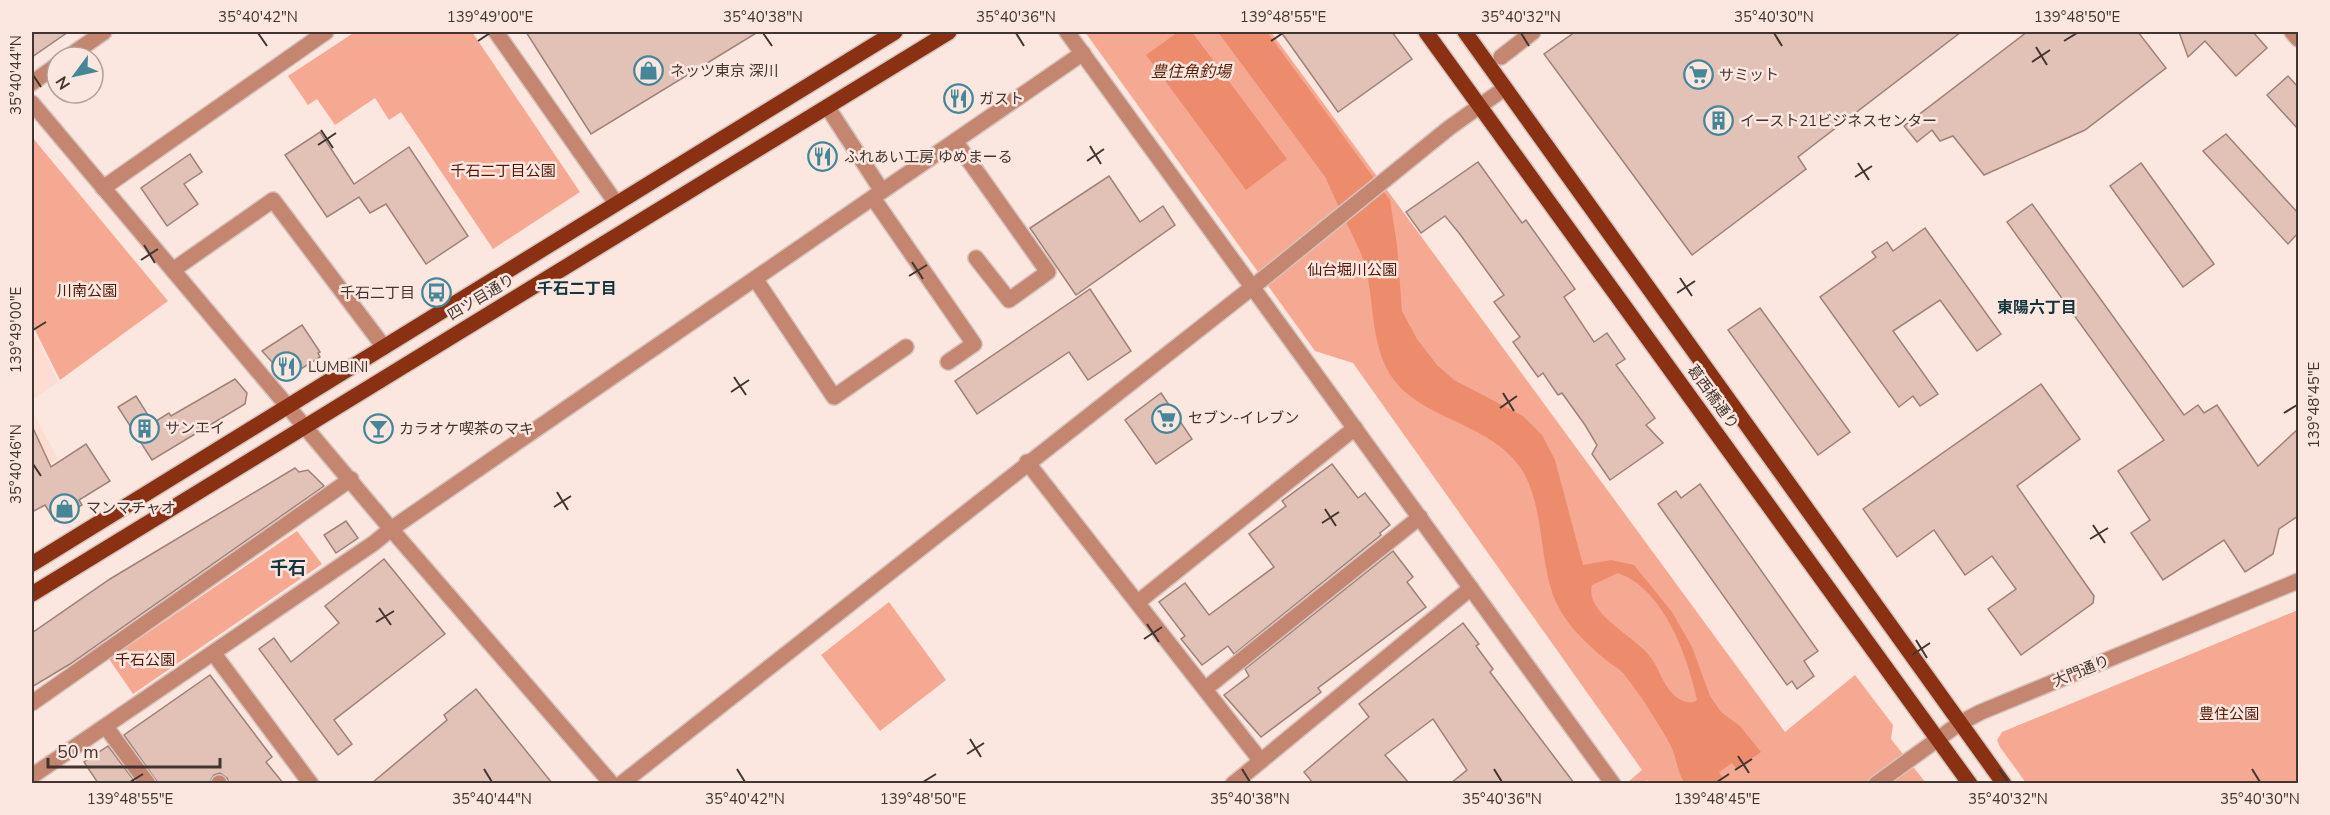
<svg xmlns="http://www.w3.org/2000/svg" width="2330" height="815" font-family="'Nunito Sans','Noto Sans JP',sans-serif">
<rect width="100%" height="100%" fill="#fbe7e0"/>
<g fill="#fddcd1">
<polygon points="32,330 58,382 32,400"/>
<polygon points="32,411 58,459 32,473"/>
</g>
<g fill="#f5a992">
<polygon points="355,32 472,32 580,192 493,249 401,112 389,120 375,98 335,125 317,99 308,105 288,76"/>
<polygon points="1085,32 1271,32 1785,732 1855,675 1893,725 1891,739 1926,783 1650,784 1647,780 1643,783 1630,783 1628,782 1642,770 1353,363 1315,351"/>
<polygon points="32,137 168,301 60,380 32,324"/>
<polygon points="297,531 322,564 133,694 109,659"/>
<polygon points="889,602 946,680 880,731 821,655"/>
<polygon points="2298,610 2298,783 2026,783 2000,747 1997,740 2002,732"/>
</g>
<g fill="#ed8b6d" fill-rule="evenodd">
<polygon points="1178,32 1192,32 1287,159 1246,190 1146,55"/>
<path d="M1218,32H1267L1390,200L1397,245L1402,311L1417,339L1437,365L1454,380L1523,416L1542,435L1555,460L1583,565L1611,560L1634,565L1672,612L1692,647L1710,696L1721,712L1740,726L1761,752L1737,769L1732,763L1719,772L1723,779L1717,783H1685C1677,773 1677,758 1671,746C1658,722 1641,696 1624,674C1619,668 1612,665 1606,660C1587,644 1567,626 1556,602C1539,563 1545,515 1525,475C1500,429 1440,423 1404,391C1364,354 1379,296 1360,251C1355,239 1327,183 1326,178ZM1618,573C1664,589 1688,657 1697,700C1689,706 1679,700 1673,694C1663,685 1659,668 1651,658C1636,636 1584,614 1592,585Z"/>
</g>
<g fill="#e2c2b7" stroke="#9f8177" stroke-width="1.5">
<polygon points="32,32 68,32 32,57"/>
<polygon points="526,32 758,32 591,134"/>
<polygon points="1281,32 1392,32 1412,59 1338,112"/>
<polygon points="1575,32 1961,32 1798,157 1806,169 1692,255 1544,54"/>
<polygon points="2027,32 2138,32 2166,68 2085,130 1984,175 1953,136 1940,141 1932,130 1917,142 1904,126"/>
<polygon points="2179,32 2253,32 2267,48 2236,76 2205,41 2188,57"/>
<polygon points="2288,76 2298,87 2298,129 2267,95"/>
<polygon points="320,132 354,184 409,147 468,236 426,264 386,204 370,213 359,197 327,217 285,155"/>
<polygon points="2226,134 2298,213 2298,233 2288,244 2203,151"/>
<polygon points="190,154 202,172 184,184 198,204 167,226 141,188"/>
<polygon points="1478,162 1522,223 1526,220 1575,289 1564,297 1594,342 1607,333 1625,359 1616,365 1655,418 1646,425 1663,443 1610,480 1592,454 1597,445 1585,425 1562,393 1558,395 1543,373 1538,377 1513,342 1520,337 1494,302 1504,295 1459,233 1445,216 1421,233 1406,212"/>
<polygon points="2141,163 2214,264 2183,287 2110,186"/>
<polygon points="1109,176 1140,222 1163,206 1175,225 1076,295 1030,228"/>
<polygon points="2032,204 2184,415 2198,405 2204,413 2217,405 2258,466 2298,429 2298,516 2279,529 2273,554 2245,572 2224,540 2163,580 2131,533 2150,520 2118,471 2164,440 2007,222"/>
<polygon points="1925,228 2001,334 1977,351 1940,300 1893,331 1938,394 1920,406 1913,396 1899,407 1820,297 1876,257 1872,252 1887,242 1893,251"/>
<polygon points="1090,289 1131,351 1088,380 1069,352 977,414 955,381"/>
<polygon points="1760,308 1850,432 1818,455 1728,330"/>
<polygon points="302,325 320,352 318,353 320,357 293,374 282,373 262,351"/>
<polygon points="235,379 247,393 245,404 152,460 118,407 136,396 153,423 169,413 171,416"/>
<polygon points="2041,384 2080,439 2017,486 2094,596 2093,603 2021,655 1988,609 2016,589 1992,556 1965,575 1934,530 1897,557 1863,509"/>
<polygon points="1161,393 1192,439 1156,464 1125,420"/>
<polygon points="32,426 51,467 86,444 110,481 79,500 82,505 55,521 45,505 32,512"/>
<polygon points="1332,464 1358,498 1365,493 1390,525 1380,533 1381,535 1234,654 1228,646 1202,665 1181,639 1185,636 1159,602 1185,583 1209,615 1274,567 1249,534 1286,506 1282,501"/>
<polygon points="295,468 299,472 308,470 324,486 70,664 32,687 32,633 110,579"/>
<polygon points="1700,484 1818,651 1804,661 1814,676 1797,689 1792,681 1787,685 1658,504 1676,491 1681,498"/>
<polygon points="346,521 358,538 336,553 324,535"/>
<polygon points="1393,551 1413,577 1407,582 1426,607 1318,688 1321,692 1261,737 1224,695 1249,676 1245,669"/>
<polygon points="384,559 445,634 334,720 352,744 338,755 259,649 274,638 291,662 339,623 325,606"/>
<polygon points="1463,623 1479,644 1476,646 1493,669 1490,672 1574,783 1451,783 1467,770 1433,719 1385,755 1409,783 1313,783 1304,772 1369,717 1359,704"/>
<polygon points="210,675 272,757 266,762 283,783 229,783 227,778 220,773 214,775 209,783 158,783 124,735"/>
<polygon points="476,689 552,783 372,783 447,720 444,715"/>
<polygon points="108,746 136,783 98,783 84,762"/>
</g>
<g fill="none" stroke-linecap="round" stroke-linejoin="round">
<defs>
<g id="minor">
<polyline points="496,32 616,203"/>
<polyline points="1067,32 1613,784"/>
<polyline points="2292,32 2298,39"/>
<polyline points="68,57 104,32"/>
<polyline points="1501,57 1533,32"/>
<polyline points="32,83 57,65"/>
<polyline points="32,103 391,529 612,784"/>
<polyline points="828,108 882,191"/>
<polyline points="955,141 1048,272 1009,300 976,258"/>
<polyline points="103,188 326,32"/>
<polyline points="873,198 974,344 948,362"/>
<polyline points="173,270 273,200 384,347"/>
<polyline points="756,280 834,397 906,347"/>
<polyline points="1027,462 1261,761"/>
<polyline points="1138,602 1355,428"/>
<polyline points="214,654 311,784"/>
<polyline points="1205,689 1420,517"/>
<polyline points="32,703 351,479"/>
<polyline points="106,727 148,784"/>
<polyline points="32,776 374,543 391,529 1083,53"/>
<polyline points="219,783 219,784"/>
<polyline points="621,784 1254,286 1449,128 1505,88"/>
<polyline points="1233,784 1471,588"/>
<polyline points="1876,784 1960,723 1981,712 2298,581"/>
</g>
<g id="major">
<polyline points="1426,32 1970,784"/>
<polyline points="1465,32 2004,784"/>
<polyline points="32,564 895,32"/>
<polyline points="32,594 949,32"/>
</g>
</defs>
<use href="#minor" stroke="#d6c3bd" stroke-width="18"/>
<use href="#major" stroke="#d6c3bd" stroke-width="18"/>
<use href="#minor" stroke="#c48571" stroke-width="15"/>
<use href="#major" stroke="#8a3114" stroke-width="15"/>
</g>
<path fill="none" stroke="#423531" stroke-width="2" d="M258,33L267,46M763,33L772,46M1016,33L1024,46M1521,33L1529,46M1774,33L1782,46M478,41L490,33M1271,41L1283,33M2064,41L2077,33M2036,47L2047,65M2032,62L2050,50M33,75L41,87M321,130L333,148M318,145L336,133M1090,146L1101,164M1087,161L1104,149M1858,163L1869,180M1855,177L1872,166M144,245L155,263M141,260L158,249M912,262L923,279M909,276L927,265M1680,278L1692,296M1677,293L1695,281M33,330L46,322M734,377L746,395M731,392L749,380M1503,393L1514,411M1500,408L1517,396M2284,413L2297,405M33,464L41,476M557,492L568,510M554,507L571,496M1325,509L1336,526M1322,523L1339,512M2093,525L2105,543M2090,539L2108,528M379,608L391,625M376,622L394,611M1147,624L1159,642M1144,639L1162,627M1916,640L1927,658M1912,655L1930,643M970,739L981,757M967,754L984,743M1738,756L1749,773M484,769L492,782M737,769L745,782M1242,769L1250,782M1494,769L1502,782M1999,769L2008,782M2252,769L2260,782M1735,770L1752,759M130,782L143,774M923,782L936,774M1717,782L1729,774"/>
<defs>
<symbol id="shop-ring" viewBox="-11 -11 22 22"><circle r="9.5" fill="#fbe7e0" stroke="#458698" stroke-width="1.5"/><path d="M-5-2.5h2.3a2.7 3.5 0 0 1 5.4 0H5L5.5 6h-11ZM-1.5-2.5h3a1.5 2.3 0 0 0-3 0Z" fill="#458698"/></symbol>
<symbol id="supermarket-ring" viewBox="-11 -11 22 22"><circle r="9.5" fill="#fbe7e0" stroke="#458698" stroke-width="1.5"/><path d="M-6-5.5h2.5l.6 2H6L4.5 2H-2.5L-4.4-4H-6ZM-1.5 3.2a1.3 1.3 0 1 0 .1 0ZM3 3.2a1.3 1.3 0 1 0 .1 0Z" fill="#458698"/></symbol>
<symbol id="restaurant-ring" viewBox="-11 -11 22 22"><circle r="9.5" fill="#fbe7e0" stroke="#458698" stroke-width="1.5"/><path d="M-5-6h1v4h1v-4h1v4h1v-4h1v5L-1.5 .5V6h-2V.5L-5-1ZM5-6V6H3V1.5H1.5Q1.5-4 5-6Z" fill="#458698"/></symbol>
<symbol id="building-ring" viewBox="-11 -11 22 22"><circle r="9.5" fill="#fbe7e0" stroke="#458698" stroke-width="1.5"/><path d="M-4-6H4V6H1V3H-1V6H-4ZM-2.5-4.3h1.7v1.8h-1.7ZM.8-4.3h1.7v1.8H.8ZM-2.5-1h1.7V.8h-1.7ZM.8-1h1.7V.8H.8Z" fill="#458698"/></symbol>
<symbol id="bus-ring" viewBox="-11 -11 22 22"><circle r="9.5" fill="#fbe7e0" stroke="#458698" stroke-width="1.5"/><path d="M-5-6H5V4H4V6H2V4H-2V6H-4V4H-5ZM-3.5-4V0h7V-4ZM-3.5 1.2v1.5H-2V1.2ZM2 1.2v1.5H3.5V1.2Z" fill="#458698"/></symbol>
<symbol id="bar-ring" viewBox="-11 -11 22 22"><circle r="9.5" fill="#fbe7e0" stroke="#458698" stroke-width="1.5"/><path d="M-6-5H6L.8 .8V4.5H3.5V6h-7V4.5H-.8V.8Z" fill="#458698"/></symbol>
</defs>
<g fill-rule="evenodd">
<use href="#shop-ring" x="632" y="54" width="33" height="33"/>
<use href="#supermarket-ring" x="1682" y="58" width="33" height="33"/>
<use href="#restaurant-ring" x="942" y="82" width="33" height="33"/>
<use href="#building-ring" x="1702" y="104" width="33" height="33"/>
<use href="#restaurant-ring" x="806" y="140" width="33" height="33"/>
<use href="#bus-ring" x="420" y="276" width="33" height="33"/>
<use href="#restaurant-ring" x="270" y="350" width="33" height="33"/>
<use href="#supermarket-ring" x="1150" y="402" width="33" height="33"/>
<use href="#building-ring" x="128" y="412" width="33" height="33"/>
<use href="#bar-ring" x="362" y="412" width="33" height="33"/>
<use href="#shop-ring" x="48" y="492" width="33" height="33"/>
</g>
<g text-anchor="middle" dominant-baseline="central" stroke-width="5" stroke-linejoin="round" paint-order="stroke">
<g font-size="15" fill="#423531" stroke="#fbe7e0" text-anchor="start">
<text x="670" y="71">ネッツ東京 深川</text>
<text x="1719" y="75">サミット</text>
<text x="979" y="99">ガスト</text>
<text x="1740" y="121">イースト21ビジネスセンター</text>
<text x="844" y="157">ふれあい工房 ゆめまーる</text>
<text x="415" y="293" text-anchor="end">千石二丁目</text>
<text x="308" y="367">LUMBINI</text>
<text x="1188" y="418">セブン-イレブン</text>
<text x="165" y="428">サンエイ</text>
<text x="399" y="429">カラオケ喫茶のマキ</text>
<text x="86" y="508">マンマチャオ</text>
</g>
<g font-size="15" fill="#531703" stroke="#fbe7e0">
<text x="503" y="171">千石二丁目公園</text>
<text x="1352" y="270">仙台堀川公園</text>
<text x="87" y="291">川南公園</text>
<text x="145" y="660">千石公園</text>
<text x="2229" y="714">豊住公園</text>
</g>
<g font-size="15" fill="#423531" stroke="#fbe7e0">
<text transform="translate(481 297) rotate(-31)">四ツ目通り</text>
<text transform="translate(1713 397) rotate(54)">葛西橋通り</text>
<text transform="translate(2081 671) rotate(-22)">大門通り</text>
</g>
<g font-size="16" font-style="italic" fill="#581c07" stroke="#fbe7e0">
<text x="1191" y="72">豊住魚釣場</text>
</g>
<g font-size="16" font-weight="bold" fill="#15353e" stroke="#fbe7e0">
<text x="577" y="289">千石二丁目</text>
<text x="2037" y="308">東陽六丁目</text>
</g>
<g font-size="18" font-weight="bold" fill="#15353e" stroke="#fbe7e0">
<text x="288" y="568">千石</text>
</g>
</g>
<rect width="2330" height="815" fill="none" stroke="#fbe7e0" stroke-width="66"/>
<g transform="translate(75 75) rotate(237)"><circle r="28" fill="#fbe7e0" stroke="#b1a09a" stroke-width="1.5"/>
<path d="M0-4.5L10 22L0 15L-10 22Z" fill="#458698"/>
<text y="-9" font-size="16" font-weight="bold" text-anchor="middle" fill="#423531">N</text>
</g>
<path d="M48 758v9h172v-9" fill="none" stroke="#423531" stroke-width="3"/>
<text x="57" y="758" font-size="18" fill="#423531" stroke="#fbe7e0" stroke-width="4.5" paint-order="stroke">50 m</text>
<rect x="33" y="33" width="2264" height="749" fill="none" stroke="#423531" stroke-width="2"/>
<g font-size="15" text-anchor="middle" fill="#423531">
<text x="258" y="22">35°40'42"N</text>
<text x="490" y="22">139°49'00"E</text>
<text x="763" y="22">35°40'38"N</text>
<text x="1016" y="22">35°40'36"N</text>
<text x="1283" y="22">139°48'55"E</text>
<text x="1521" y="22">35°40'32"N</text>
<text x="1774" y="22">35°40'30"N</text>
<text x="2077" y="22">139°48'50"E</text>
<text transform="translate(16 75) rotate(-90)" y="5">35°40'44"N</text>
<text transform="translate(16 330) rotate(-90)" y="5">139°49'00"E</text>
<text transform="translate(2314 405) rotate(-90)" y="5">139°48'45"E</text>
<text transform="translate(16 464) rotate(-90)" y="5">35°40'46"N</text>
<text x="130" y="804">139°48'55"E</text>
<text x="492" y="804">35°40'44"N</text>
<text x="745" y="804">35°40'42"N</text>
<text x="923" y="804">139°48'50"E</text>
<text x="1250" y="804">35°40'38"N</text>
<text x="1502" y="804">35°40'36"N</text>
<text x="1717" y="804">139°48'45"E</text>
<text x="2008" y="804">35°40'32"N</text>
<text x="2260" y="804">35°40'30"N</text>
</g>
</svg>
